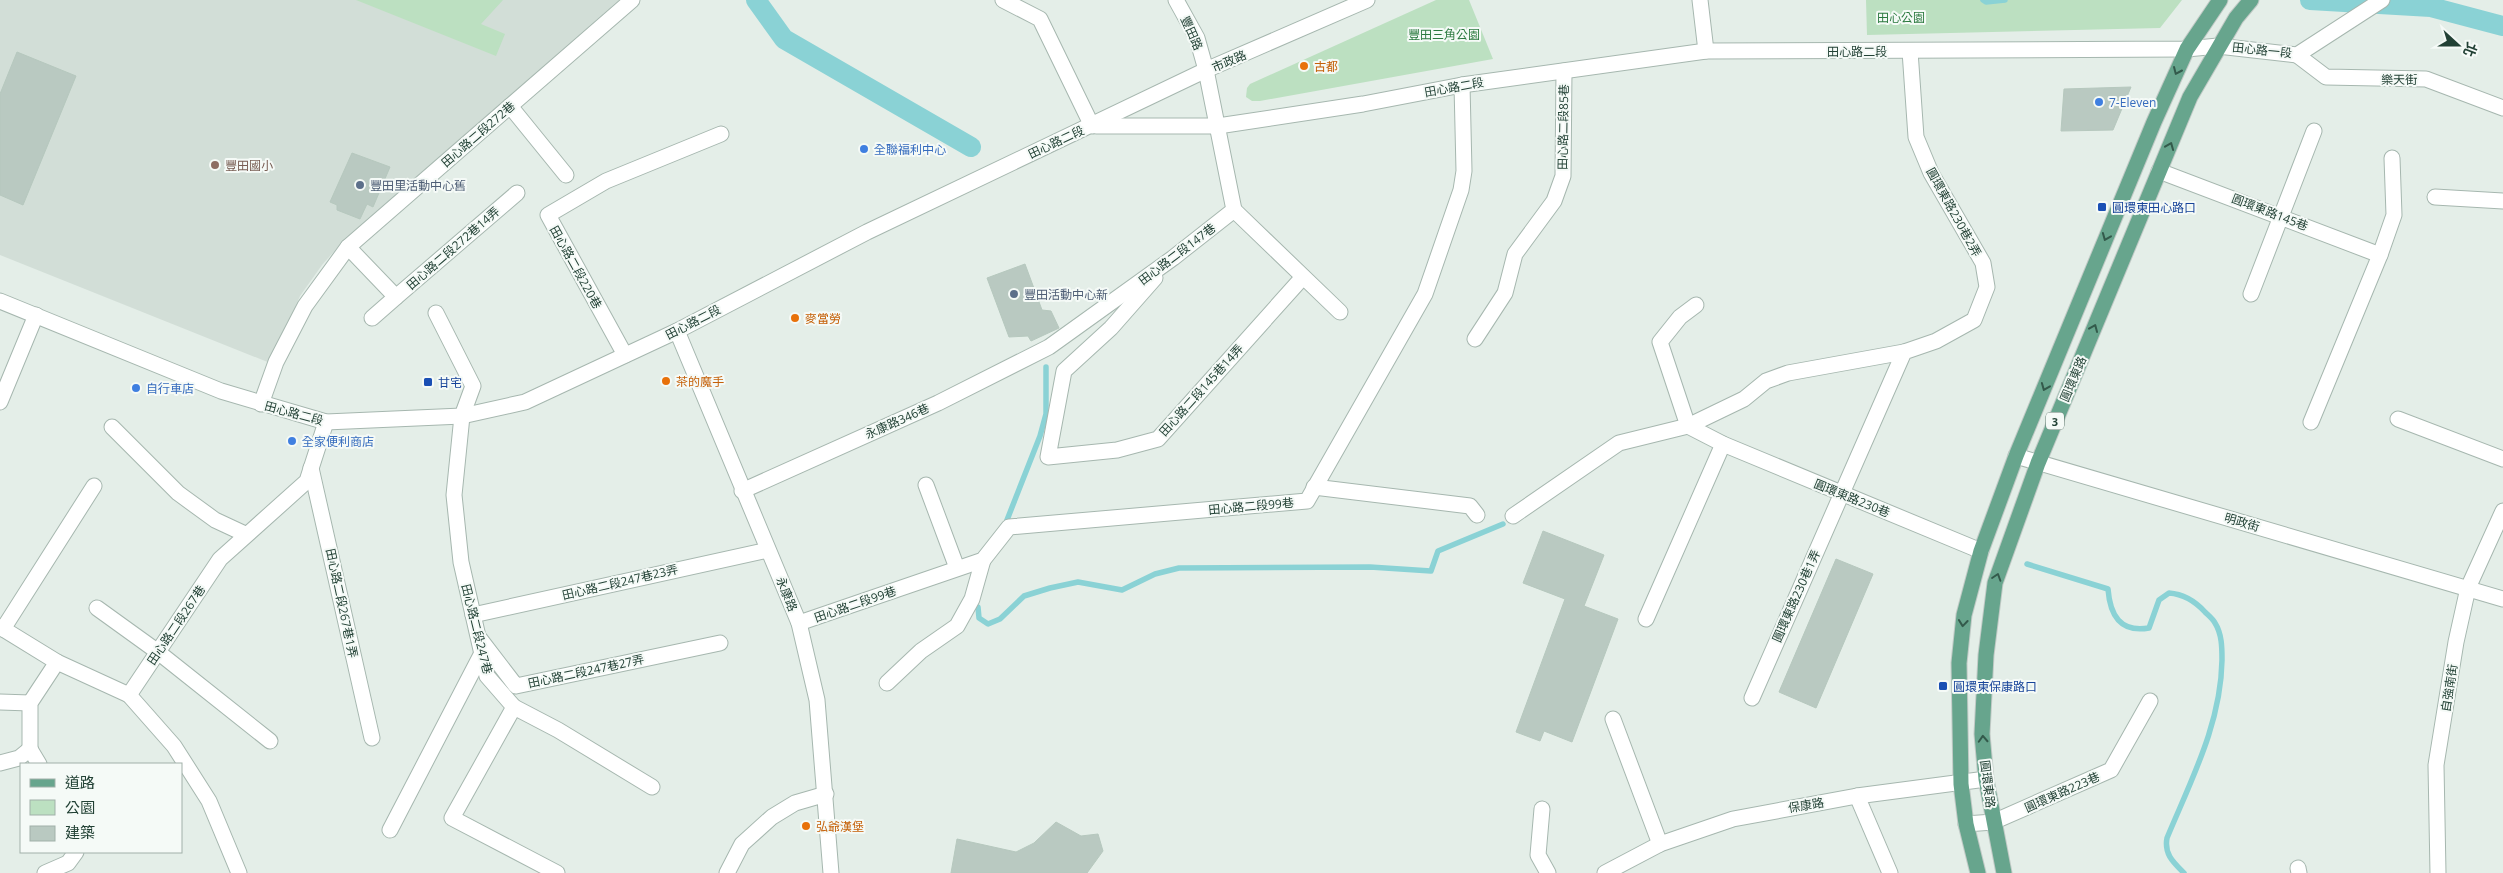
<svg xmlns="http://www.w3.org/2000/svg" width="2503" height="873" font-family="'Open Sans','Noto Sans TC',sans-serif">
<rect width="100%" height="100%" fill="#e4eee8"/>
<polygon fill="#d2ded7" points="0,0 619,0 345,239 322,265 300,296 270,363 0,255"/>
<g fill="#bce0c1">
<polygon points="356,0 503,0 481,24 505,34 496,56"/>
<polygon points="1436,0 1469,0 1493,59 1260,101 1252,101 1246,97 1247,88 1250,84"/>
<polygon points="1866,0 2182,0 2160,28 1867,35"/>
</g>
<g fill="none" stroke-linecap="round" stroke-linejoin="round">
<g stroke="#8ad2d5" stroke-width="5.5">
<polyline points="1983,0 1986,2 2005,0"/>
<polyline points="1007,520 1040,436 1046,414 1046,367"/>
<path d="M2027,564L2108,589C2110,615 2120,633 2149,628L2159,600L2169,593C2183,594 2195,601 2205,612C2208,615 2213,619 2215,623C2222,634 2222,648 2222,660C2221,724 2191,780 2167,838C2164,854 2173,862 2184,873"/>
<polyline points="978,607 979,618 988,624 1000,619 1024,596 1050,588 1078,582 1122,590 1155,574 1179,568 1370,567 1431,571 1438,551 1503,524"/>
</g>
<g stroke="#8ad2d5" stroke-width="20">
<polyline points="756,0 784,39 971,147"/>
<polyline points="2310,0 2431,7 2503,26"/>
</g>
</g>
<g fill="#b9c9c1" stroke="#b6c8be">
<polygon points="17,52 76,76 23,205 0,195 0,94"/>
<polygon points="2131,87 2113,130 2061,131 2064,89"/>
<polygon points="352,153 390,167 373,207 367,204 360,219 337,210 337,205 330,202"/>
<polygon points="1025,264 1042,310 1051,311 1059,328 1031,341 1028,336 1009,337 987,278"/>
<polygon points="1543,531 1604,555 1584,606 1618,619 1572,742 1544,731 1540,741 1516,732 1565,599 1523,583"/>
<polygon points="1836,559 1873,574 1816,708 1779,692"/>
<polygon points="1056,822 1081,836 1098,834 1103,851 1087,873 951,873 957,839 1016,852 1034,843"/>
</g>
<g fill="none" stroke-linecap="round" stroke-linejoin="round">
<defs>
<g id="minor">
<polyline points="1003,0 1040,19 1092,126"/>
<polyline points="1700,0 1706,51"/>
<polyline points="2297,55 2326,77 2426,79 2503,108"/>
<polyline points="510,106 566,175"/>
<polyline points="1096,126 1218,126 1363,104 1462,85 1706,51 2187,49 2218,46 2297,55 2382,0"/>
<polyline points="2159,171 2380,255"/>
<polyline points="2435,197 2503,201"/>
<polyline points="1234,210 1340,312"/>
<polyline points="348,247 396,297 517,193"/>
<polyline points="1155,278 1111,328 1064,371 1048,457 1117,450 1158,439 1303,277"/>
<polyline points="2251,294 2314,131"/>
<polyline points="0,301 221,391 326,422 462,416 525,402 677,331 867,232 1206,70 1367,0"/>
<polyline points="436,313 473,386 462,416 454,495 461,562 487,676 514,707 452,818 557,873"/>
<polyline points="372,318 396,297"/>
<polyline points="677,331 799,623 817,700 831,873"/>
<polyline points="1475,339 1505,293 1515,254 1554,201 1563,176 1564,71"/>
<polyline points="625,355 548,215 606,181 721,134"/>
<polyline points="0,402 36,315"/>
<polyline points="261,404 276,362 305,306 348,247 632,0"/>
<polyline points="2398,419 2503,459"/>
<polyline points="2311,422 2380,255 2394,215 2392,158"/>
<polyline points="1688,426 1723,444 1981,551"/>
<polyline points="1688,426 1660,342 1680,317 1696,305"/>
<polyline points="112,427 178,493 215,520 245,534"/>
<polyline points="2016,456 2503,599"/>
<polyline points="311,468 372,738"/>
<polyline points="926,485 957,568"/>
<polyline points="1314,487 1470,506 1477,515"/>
<polyline points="742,491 938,403 1049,347 1173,258 1234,210 1206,70 1197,38 1176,0"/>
<polyline points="1513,516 1619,443 1688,426 1744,399 1766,381 1788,373 1904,352"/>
<polyline points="97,608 158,652 270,741"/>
<polyline points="473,615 768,550"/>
<polyline points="1646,619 1723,444"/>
<polyline points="799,623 983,560 1009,527 1307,501 1425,294 1461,190 1464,171 1462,85"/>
<polyline points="0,627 57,662"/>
<polyline points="3,629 94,486"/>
<polyline points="480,639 516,686 720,643"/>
<polyline points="887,683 921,651 957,626 972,599 983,560"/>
<polyline points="129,695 174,746 209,801 239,873"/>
<polyline points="1752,698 1904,352 1936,341 1974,320 1987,287 1983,263 1931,173 1916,137 1910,51"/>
<polyline points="0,702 30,703"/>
<polyline points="514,707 558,730 652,787"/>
<polyline points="1613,719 1660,844"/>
<polyline points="30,749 30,703 57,662 129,695 220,559 307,481 326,422"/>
<polyline points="30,749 39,764"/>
<polyline points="0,763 19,758 30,749"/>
<polyline points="1857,796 1890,873"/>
<polyline points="1542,809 1538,855 1548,873"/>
<polyline points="1966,824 1993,822 2111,770 2150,701"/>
<polyline points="390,830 481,655"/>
<polyline points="2298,868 2299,873"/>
<polyline points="45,873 68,863 76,852"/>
<polyline points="727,873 742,844 772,817 795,803 826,794"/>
<polyline points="1605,873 1660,844 1733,819 1857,796 1986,779"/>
<polyline points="2438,873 2436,765 2456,642 2468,588 2503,511"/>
</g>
<g id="major">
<polyline points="1978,873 1966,824 1961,784 1959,663 1964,615 1981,551 2016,456 2154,122 2187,49 2220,0"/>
<polyline points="2004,873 1986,779 1982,734 1986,655 1995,583 2038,463 2190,97 2236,18 2251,0"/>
</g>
</defs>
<use href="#minor" stroke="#a6b7af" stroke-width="17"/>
<use href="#major" stroke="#c1cac6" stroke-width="17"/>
<use href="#minor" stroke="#fff" stroke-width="15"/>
<use href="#major" stroke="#67a58d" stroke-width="15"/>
</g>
<defs><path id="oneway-chevron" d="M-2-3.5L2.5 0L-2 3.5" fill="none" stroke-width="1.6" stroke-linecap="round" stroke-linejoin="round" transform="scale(1.25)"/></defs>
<g stroke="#335a4b">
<use href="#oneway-chevron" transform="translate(2177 71) rotate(114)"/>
<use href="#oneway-chevron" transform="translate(2170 146) rotate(-68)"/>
<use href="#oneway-chevron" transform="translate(2106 237) rotate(112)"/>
<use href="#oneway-chevron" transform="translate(2094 328) rotate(-67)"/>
<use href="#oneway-chevron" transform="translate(2045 387) rotate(112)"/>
<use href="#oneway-chevron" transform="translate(1997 577) rotate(-72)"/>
<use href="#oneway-chevron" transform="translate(1963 623) rotate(96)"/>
<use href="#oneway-chevron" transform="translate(1983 739) rotate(-93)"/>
</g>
<g fill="#e8710a" stroke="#f5faf7" stroke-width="2">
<circle cx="1304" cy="66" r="5"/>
<circle cx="795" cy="318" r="5"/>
<circle cx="666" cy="381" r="5"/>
<circle cx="806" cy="826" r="5"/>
</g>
<g fill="#3f7fe0" stroke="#f5faf7" stroke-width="2">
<circle cx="2099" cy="102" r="5"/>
<circle cx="864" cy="149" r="5"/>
<circle cx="136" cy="388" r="5"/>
<circle cx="292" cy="441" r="5"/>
</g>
<circle fill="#8d6e63" stroke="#f5faf7" stroke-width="2" cx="215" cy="165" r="5"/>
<g fill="#5c6f8a" stroke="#f5faf7" stroke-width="2">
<circle cx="360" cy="185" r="5"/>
<circle cx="1014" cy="294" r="5"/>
</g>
<g fill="#1a4fb4" stroke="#f5faf7" stroke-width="2">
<rect x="2097" y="202" width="10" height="10" rx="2.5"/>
<rect x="423" y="377" width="10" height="10" rx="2.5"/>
<rect x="1938" y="681" width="10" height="10" rx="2.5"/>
</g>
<g text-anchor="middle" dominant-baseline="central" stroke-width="4" stroke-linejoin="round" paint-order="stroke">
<rect fill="#f5faf7" stroke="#61786f" stroke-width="1" x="2046" y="412.5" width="18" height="17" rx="4"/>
<g font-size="11" font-weight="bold" fill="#224135">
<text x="2055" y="421">3</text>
</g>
<g font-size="12" fill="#2b793f" stroke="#f5faf7">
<text x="1901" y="17">田心公園</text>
<text x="1444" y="34">豐田三角公園</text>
</g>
<g font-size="12" fill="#224135" stroke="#f5faf7">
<text transform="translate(1192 33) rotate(66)">豐田路</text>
<text transform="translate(2262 50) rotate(6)">田心路一段</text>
<text x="1857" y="51">田心路二段</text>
<text transform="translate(1229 61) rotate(-23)">市政路</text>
<text x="2399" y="79">樂天街</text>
<text transform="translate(1454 87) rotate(-10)">田心路二段</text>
<text transform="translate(1563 127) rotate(-89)">田心路二段85巷</text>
<text transform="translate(478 134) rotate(-41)">田心路二段272巷</text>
<text transform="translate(1056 142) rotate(-25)">田心路二段</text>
<text transform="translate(1954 212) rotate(61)">圓環東路230巷2弄</text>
<text transform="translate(2270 212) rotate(21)">圓環東路145巷</text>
<text transform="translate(453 248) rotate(-41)">田心路二段272巷14弄</text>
<text transform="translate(1177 254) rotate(-37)">田心路二段147巷</text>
<text transform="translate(576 267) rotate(61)">田心路二段220巷</text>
<text transform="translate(693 322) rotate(-27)">田心路二段</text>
<text transform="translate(2073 379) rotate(-67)">圓環東路</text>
<text transform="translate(1201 390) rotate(-48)">田心路二段145巷14弄</text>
<text transform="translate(294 413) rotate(15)">田心路二段</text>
<text transform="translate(897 421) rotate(-24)">永康路346巷</text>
<text transform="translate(1852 498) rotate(22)">圓環東路230巷</text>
<text transform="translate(1251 506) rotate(-5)">田心路二段99巷</text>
<text transform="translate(2242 522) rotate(16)">明政街</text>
<text transform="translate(620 582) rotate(-13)">田心路二段247巷23弄</text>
<text transform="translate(787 594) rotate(68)">永康路</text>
<text transform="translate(1796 596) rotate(-66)">圓環東路230巷1弄</text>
<text transform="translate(342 603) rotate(78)">田心路二段267巷1弄</text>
<text transform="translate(855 604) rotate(-19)">田心路二段99巷</text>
<text transform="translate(176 625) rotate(-56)">田心路二段267巷</text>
<text transform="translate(477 629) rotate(76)">田心路二段247巷</text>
<text transform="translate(586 671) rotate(-12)">田心路二段247巷27弄</text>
<text transform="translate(2449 688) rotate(-81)">自強南街</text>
<text transform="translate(1988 784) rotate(83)">圓環東路</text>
<text transform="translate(2062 792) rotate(-24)">圓環東路223巷</text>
<text transform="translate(1806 805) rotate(-10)">保康路</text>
</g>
<g font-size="12" fill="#c56008" stroke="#f5faf7" text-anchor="start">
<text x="1314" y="66">古都</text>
<text x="805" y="318">麥當勞</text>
<text x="676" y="381">茶的魔手</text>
<text x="816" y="826">弘爺漢堡</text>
</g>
<g font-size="12" fill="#366cbe" stroke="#f5faf7" text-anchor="start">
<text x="2109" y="102">7-Eleven</text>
<text x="874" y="149">全聯福利中心</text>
<text x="146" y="388">自行車店</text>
<text x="302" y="441">全家便利商店</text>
</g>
<g font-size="12" fill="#785e54" stroke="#f5faf7" text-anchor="start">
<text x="225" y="165">豐田國小</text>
</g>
<g font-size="12" fill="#4e5e75" stroke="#f5faf7" text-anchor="start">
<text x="370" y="185">豐田里活動中心舊</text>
<text x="1024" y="294">豐田活動中心新</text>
</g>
<g font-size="12" fill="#164399" stroke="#f5faf7" text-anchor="start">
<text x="2112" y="207">圓環東田心路口</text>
<text x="438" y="382">甘宅</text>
<text x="1953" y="686">圓環東保康路口</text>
</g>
</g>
<rect x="20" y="763" width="162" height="90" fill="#f5faf7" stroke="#a1b0a9"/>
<rect x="30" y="779" width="25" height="8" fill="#67a58d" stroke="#a1b0a9"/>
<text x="65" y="788" font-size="15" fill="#224135">道路</text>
<rect x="30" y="800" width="25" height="15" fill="#bce0c1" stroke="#a1b0a9"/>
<text x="65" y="813" font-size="15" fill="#224135">公園</text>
<rect x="30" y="826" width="25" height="15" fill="#b9c9c1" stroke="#a1b0a9"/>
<text x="65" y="838" font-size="15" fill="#224135">建築</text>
<g transform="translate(2458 45) rotate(111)" stroke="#f5faf7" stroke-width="4" paint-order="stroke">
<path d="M0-4L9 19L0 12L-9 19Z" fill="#224135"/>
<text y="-8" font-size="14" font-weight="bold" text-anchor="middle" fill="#224135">北</text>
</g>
</svg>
